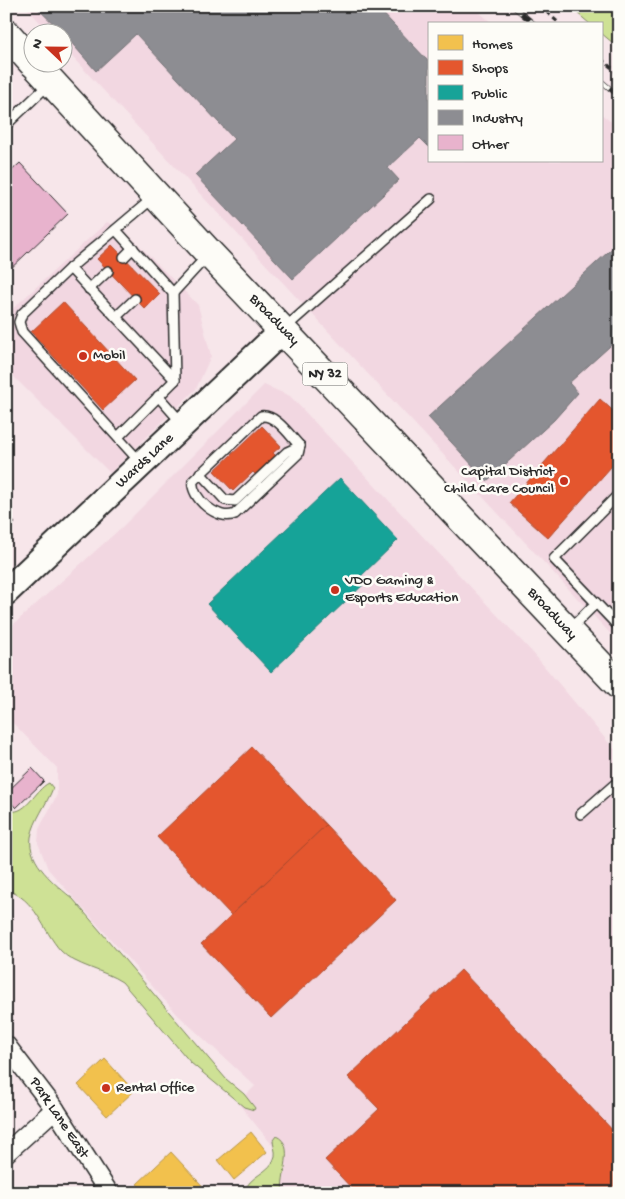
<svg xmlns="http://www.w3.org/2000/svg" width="625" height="1199" font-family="'Gochi Hand',sans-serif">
<rect width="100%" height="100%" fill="#f7e6ea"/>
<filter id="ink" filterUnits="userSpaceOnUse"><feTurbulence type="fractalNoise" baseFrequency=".02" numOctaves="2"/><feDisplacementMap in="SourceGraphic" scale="10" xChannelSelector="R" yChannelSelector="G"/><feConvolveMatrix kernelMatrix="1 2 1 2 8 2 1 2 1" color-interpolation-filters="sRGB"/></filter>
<g filter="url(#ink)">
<g fill="#f2d7e1">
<polygon points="25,6 472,6 493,24 429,24 429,161 601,161 601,114 619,128 619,643 63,47 62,32 49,32"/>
<polygon points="107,222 124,230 198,305 211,356 196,389 110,473 6,369 6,315"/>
<polygon points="264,385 290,396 533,653 614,749 619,747 619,1193 267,1193 283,1158 238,1103 255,1086 178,1015 48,869 38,843 39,829 57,795 57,768 6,716 6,631 121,528"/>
</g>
<g fill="#cee195" stroke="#7c8660">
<polygon points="569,6 619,6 619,48 601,33 601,24 590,24"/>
<path d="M49,783L53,788C47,804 34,820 31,837C27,863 56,885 73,899L226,1079L244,1094L255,1108L254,1110L244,1107L191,1063L122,982C104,970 75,966 61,951C42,930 36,898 6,890V810C26,818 34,790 49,783Z"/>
<path d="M276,1136C297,1145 279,1176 283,1193H244C248,1175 272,1173 275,1156C276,1151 273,1145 273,1140Z"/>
</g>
<g fill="#f2c14e" stroke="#b69444">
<polygon points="105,1059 134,1091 107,1116 78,1085"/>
<polygon points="251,1132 267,1152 234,1180 218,1160"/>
<polygon points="171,1152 209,1193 146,1193 137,1184"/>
</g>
<g fill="#e4572e" stroke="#ac4a2d">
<polygon points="112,245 160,294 145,309 97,259"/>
<polygon points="63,302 135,380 103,410 31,332"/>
<polygon points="600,399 619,416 619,458 548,538 509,503"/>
<polygon points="262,426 281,446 273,453 276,456 256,475 253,472 233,491 214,471"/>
<polygon points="252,747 326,825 231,915 157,837"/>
<polygon points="326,825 396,900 271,1018 201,944"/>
<polygon points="461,970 619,1137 619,1193 356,1193 325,1160 379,1109 348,1077"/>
</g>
<polygon fill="#17a398" stroke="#1d7f77" points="340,478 398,540 360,577 366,582 271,672 207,604"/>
<g fill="#8d8d92" stroke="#707073">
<polygon points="35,6 376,6 429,62 429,147 420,138 388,168 399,180 293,279 195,175 234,139 136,34 96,71 62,32"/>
<polygon points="619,242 619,338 569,383 578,393 554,420 487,481 428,417"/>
</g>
<g fill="#e8b3cd" stroke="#2b2b2b">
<polygon points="20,163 68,214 6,273 6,176"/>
<polygon points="6,513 15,523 6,531"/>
<polygon points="32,768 44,781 16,808 6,797 6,793"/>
</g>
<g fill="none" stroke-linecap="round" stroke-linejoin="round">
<defs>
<g id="lane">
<polyline points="6,125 49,84"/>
<polyline points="116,230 173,293 175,380 118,437"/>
<polyline points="124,257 133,248"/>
<polyline points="70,268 175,380"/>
<polyline points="89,289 108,271"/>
<polyline points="173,293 207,256"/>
<polyline points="116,317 135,299"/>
<polyline points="285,328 431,199"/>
<polyline points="158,396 181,422"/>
<path d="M261,416C276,414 290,436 300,446L298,454L235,514C218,522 190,497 193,481Z"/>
<polyline points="141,463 22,332 19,322 22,314 70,268 153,198"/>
<polyline points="200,473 225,500 235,501 287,452 300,446"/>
<polyline points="619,494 554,559 619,627"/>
<polyline points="570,629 596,603"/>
<polyline points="581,814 614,785 619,790"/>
</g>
<g id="street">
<polyline points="6,1045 55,1109 109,1193"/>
<polyline points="6,1153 55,1109"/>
</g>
<polyline id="secondary" points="6,592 283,330"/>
<g id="primary">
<polyline points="6,33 32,62"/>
<polyline points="33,62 209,253 619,685"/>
</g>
</defs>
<use href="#lane" stroke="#2b2b2b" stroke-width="12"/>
<use href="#street" stroke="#2b2b2b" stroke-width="21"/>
<use href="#secondary" stroke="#2b2b2b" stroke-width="29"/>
<use href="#primary" stroke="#2b2b2b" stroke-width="31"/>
<g stroke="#2b2b2b" stroke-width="3" stroke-dasharray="5 4" stroke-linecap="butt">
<polyline points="540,6 560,24"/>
<polyline points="601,59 619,74"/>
</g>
<use href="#lane" stroke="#fdfcf7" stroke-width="9"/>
<use href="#street" stroke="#fdfcf7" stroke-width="18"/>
<use href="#secondary" stroke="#fdfcf7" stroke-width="25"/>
<use href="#primary" stroke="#fdfcf7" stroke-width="28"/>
<defs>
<g id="rail">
<polyline points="513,6 534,24"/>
<polyline points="601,81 619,96"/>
</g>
</defs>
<use href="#rail" stroke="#2b2b2b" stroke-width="5.5"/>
<use href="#rail" stroke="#fdfcf7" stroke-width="4" stroke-dasharray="11" stroke-linecap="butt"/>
</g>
</g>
<g fill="#c8321e" stroke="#fdfcf7" stroke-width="2">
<circle cx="83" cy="356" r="5"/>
<circle cx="564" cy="481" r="5"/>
<circle cx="335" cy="590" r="5"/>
<circle cx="106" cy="1088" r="5"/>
</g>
<g text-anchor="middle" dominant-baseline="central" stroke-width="5" stroke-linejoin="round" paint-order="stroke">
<rect fill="#fdfcf7" stroke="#6a6a68" stroke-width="1" x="302.5" y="362.5" width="45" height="23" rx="4"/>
<g font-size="14" font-weight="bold" fill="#2b2b2b">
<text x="325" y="374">NY 32</text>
</g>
<g font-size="15" fill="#2b2b2b" stroke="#fdfcf7">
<text transform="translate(274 320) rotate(46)">Broadway</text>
<text transform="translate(145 461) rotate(-43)">Wards Lane</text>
<text transform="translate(552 614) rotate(47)">Broadway</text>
<text transform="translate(59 1118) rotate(56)">Park Lane East</text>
</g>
<g font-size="15" fill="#2b2b2b" stroke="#fdfcf7" text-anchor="start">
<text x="93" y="356">Mobil</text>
<text x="554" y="472" text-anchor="end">Capital District<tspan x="554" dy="17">Child Care Council</tspan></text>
<text x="345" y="581">VDO Gaming &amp;<tspan x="345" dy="17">Esports Education</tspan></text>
<text x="116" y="1088">Rental Office</text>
</g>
</g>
<rect width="625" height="1199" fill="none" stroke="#fdfcf7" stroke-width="25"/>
<rect x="12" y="12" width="600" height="1174" fill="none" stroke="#2b2b2b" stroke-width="2" filter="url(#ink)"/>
<rect x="428" y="22" width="175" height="140" fill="#fdfcf7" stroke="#a9a8a5"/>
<rect x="438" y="35" width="25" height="15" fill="#f2c14e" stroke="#a9a8a5"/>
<text x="472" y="48" font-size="15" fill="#2b2b2b">Homes</text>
<rect x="438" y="60" width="25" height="15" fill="#e4572e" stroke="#a9a8a5"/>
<text x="472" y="72" font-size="15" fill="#2b2b2b">Shops</text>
<rect x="438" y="85" width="25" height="15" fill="#17a398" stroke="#a9a8a5"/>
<text x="472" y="98" font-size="15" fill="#2b2b2b">Public</text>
<rect x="438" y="110" width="25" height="15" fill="#8d8d92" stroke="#a9a8a5"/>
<text x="472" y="122" font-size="15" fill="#2b2b2b">Industry</text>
<rect x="438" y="135" width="25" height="15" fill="#e8b3cd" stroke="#a9a8a5"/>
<text x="472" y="148" font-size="15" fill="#2b2b2b">Other</text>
<g transform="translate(48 48) rotate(292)"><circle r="24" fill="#fdfcf7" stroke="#a9a8a5"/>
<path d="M0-4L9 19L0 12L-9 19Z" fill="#c8321e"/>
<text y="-8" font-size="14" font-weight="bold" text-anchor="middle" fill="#2b2b2b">N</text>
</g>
</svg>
